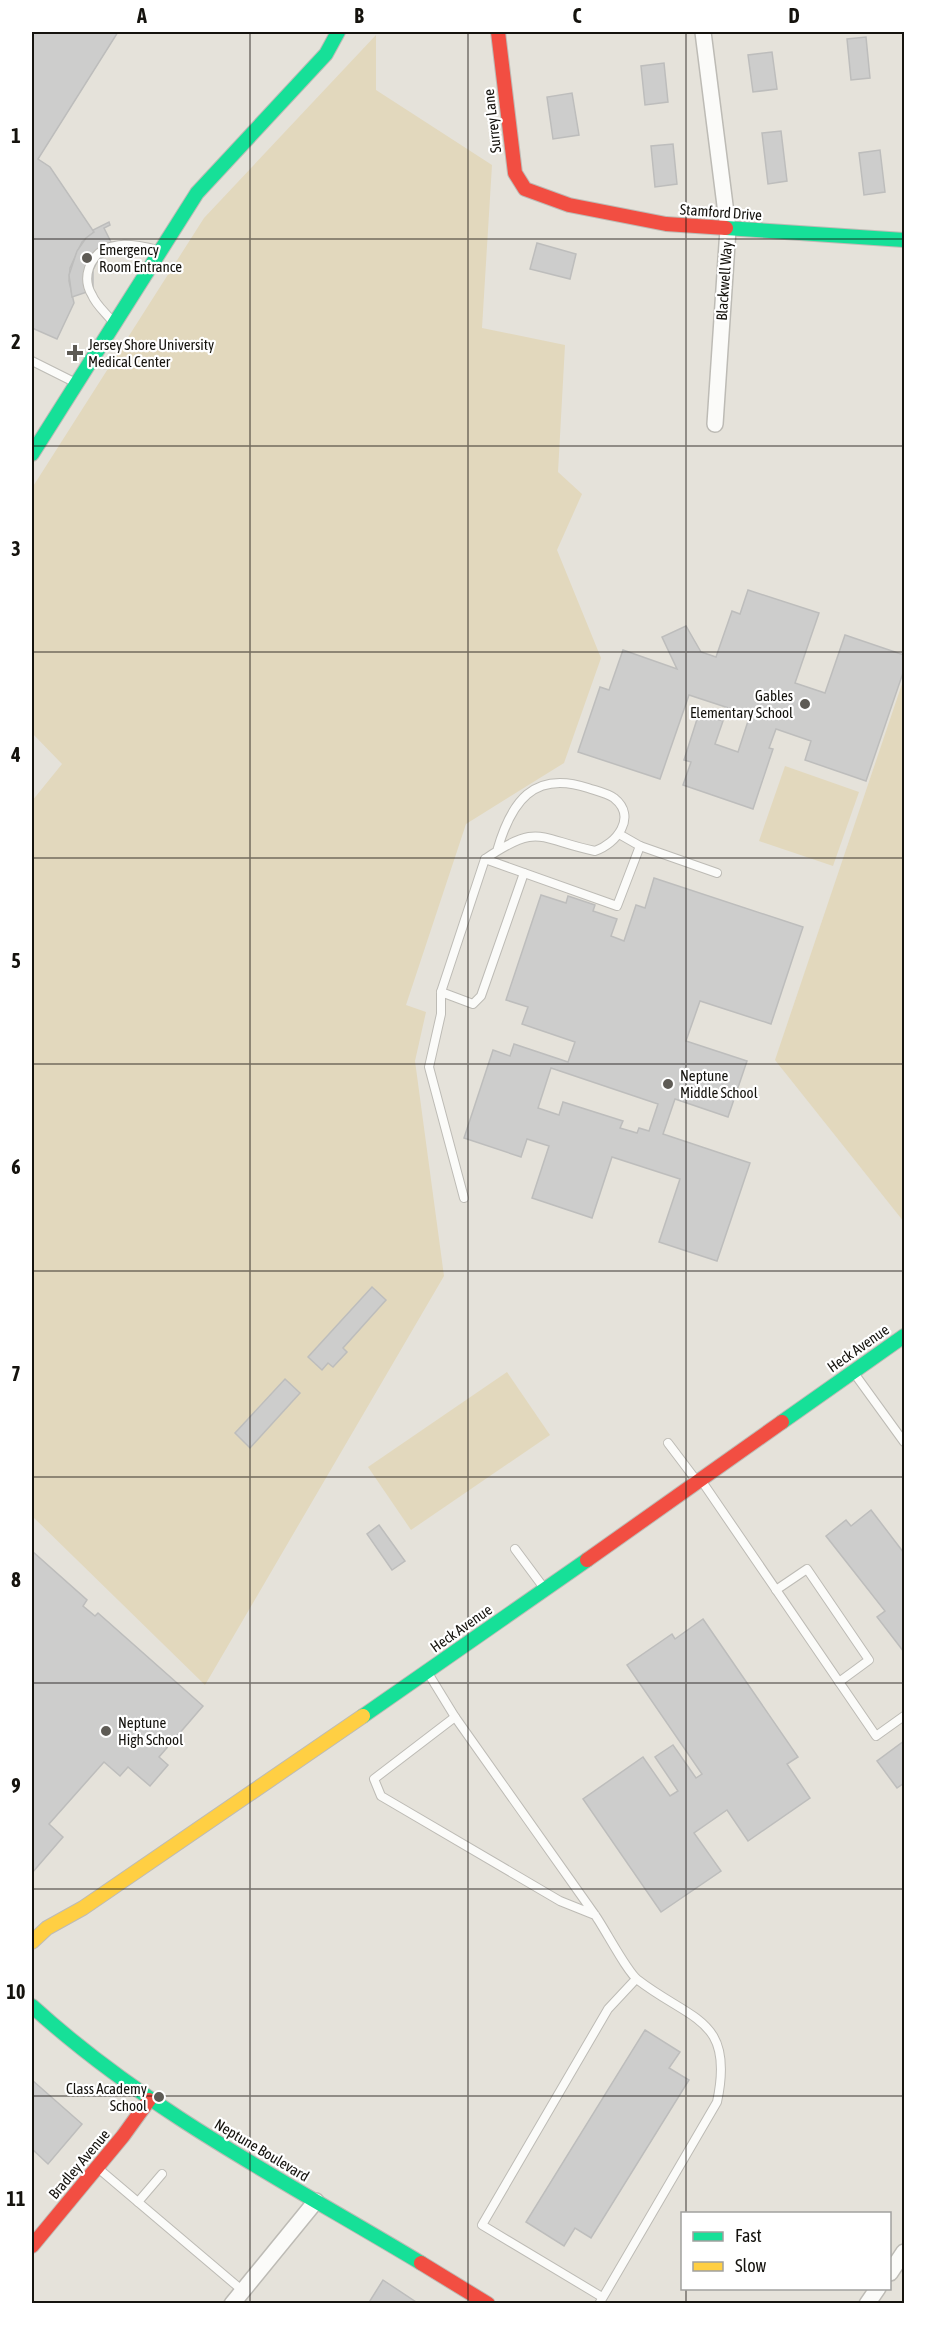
<svg xmlns="http://www.w3.org/2000/svg" width="936" height="2335" font-family="'Asap Condensed',sans-serif">
<rect width="100%" height="100%" fill="#e5e2da"/>
<g fill="#e2d8bd">
<polygon points="376,35 376,90 492,165 482,328 565,345 558,472 582,494 557,550 601,658 564,763 466,824 406,1005 426,1012 415,1061 444,1276 205,1685 32,1516 32,801 62,764 32,733 32,488 204,218"/>
<polygon points="904,678 904,1222 775,1060"/>
<polygon points="785,766 859,792 833,866 759,841"/>
<polygon points="507,1372 550,1435 411,1530 368,1467"/>
</g>
<g fill="#cdcdcc" stroke="#bdbdbc" stroke-width="1.5" fill-rule="evenodd">
<polygon points="32,32 118,32 38,159 50,167 94,232 82,242 70,268 69,281 74,303 57,339 32,328"/>
<polygon points="866,37 870,78 851,80 847,39"/>
<polygon points="772,52 777,89 753,92 748,55"/>
<polygon points="664,63 668,102 645,105 641,66"/>
<polygon points="572,93 579,135 553,139 547,97"/>
<polygon points="781,131 787,181 768,184 762,133"/>
<polygon points="673,144 677,184 655,187 651,146"/>
<polygon points="880,150 885,192 864,195 859,153"/>
<polygon points="109,222 110,225 104,228 114,248 97,262 93,270 93,290 72,297 69,275 77,251 86,238 94,232 93,230"/>
<polygon points="537,243 576,254 570,279 530,269"/>
<polygon points="748,590 819,613 795,683 825,693 845,635 904,655 904,670 866,781 805,760 811,741 776,729 769,748 773,749 753,809 683,785 691,762 684,760 699,713 723,721 715,744 738,752 750,715 689,695 660,779 578,752 600,687 609,690 623,650 677,669 662,637 686,626 701,652 716,657 732,611 740,614"/>
<path d="M654,878L803,927L771,1024L700,1001L686,1041L747,1061L728,1117L675,1099L663,1134L750,1163L717,1261L659,1242L680,1179L612,1157L592,1218L532,1198L549,1146L527,1139L521,1157L464,1138L493,1050L510,1056L514,1044L568,1062L575,1042L522,1024L528,1007L506,1000L541,895L566,903L568,896L595,905L593,911L617,919L611,936L624,941L636,905L645,908ZM551,1068L658,1104L649,1131L639,1128L637,1133L620,1128L623,1121L563,1102L559,1115L538,1108Z"/>
<polygon points="372,1287 386,1300 343,1348 347,1352 333,1367 328,1363 322,1370 308,1357"/>
<polygon points="285,1379 300,1393 250,1448 235,1433"/>
<polygon points="871,1510 904,1553 904,1652 877,1617 885,1611 826,1536 846,1520 851,1526"/>
<polygon points="379,1525 405,1561 392,1570 367,1534"/>
<polygon points="32,1551 87,1600 83,1606 95,1616 98,1613 203,1706 159,1757 168,1765 150,1786 128,1767 120,1776 104,1762 49,1824 63,1837 32,1873"/>
<polygon points="703,1619 798,1757 787,1764 810,1798 748,1841 727,1810 694,1833 721,1871 661,1912 583,1799 643,1757 670,1796 678,1791 655,1757 673,1745 696,1778 702,1774 627,1665 672,1634 675,1639"/>
<polygon points="904,1741 904,1783 897,1788 877,1761"/>
<polygon points="645,2030 680,2052 669,2068 689,2080 591,2238 575,2228 564,2246 526,2222"/>
<polygon points="32,2080 82,2124 48,2164 32,2149"/>
<polygon points="383,2280 419,2304 368,2304"/>
</g>
<g fill="none" stroke-linecap="round" stroke-linejoin="round">
<defs>
<g id="lane">
<path d="M112,321C106,313 96,305 92,295C87,287 86,277 89,268C100,237 134,244 158,250"/>
<polyline points="32,361 76,383"/>
<polyline points="619,834 640,846 717,873"/>
<path d="M485,859C539,822 538,839 595,851C616,844 638,817 614,798C607,793 597,791 588,788C533,770 511,802 497,851"/>
<polyline points="441,992 473,1004 481,996 524,873"/>
<polyline points="464,1198 429,1067 441,1014 441,992 485,859 617,906 640,846"/>
<polyline points="854,1373 904,1442"/>
<polyline points="668,1443 696,1480"/>
<polyline points="701,1480 876,1736 904,1716"/>
<polyline points="515,1549 544,1588"/>
<polyline points="776,1590 807,1569 869,1660 839,1682"/>
<polyline points="428,1673 455,1717"/>
<path d="M595,1915L560,1901L381,1796L374,1779L455,1717L595,1915C605,1929 627,1972 638,1980C691,2021 735,2018 717,2102L599,2304"/>
<polyline points="99,2169 243,2291"/>
<polyline points="138,2202 162,2174"/>
<polyline points="602,2297 482,2225 608,2009 636,1979"/>
</g>
<g id="street">
<polyline points="703,32 728,229 715,424"/>
<polyline points="890,2273 904,2252"/>
<polyline points="232,2304 316,2201"/>
<polyline points="867,2304 878,2288"/>
</g>
<g id="fast">
<polyline points="726,228 904,240"/>
<polyline points="32,454 197,193 326,54 338,32"/>
<polyline points="782,1422 904,1336"/>
<polyline points="363,1716 587,1560"/>
<path d="M32,2006C147,2111 288,2183 421,2263"/>
</g>
<polyline id="slow" points="32,1942 47,1928 83,1908 363,1716"/>
<g id="jam">
<polyline points="498,32 515,173 525,189 569,205 666,224 726,228"/>
<polyline points="587,1560 782,1422"/>
<polyline points="32,2246 123,2136 149,2100"/>
<polyline points="421,2263 488,2304"/>
</g>
</defs>
<use href="#lane" stroke="#bdbbb5" stroke-width="10"/>
<use href="#street" stroke="#bdbbb5" stroke-width="18"/>
<use href="#fast" stroke="#bdbbb5" stroke-width="16"/>
<use href="#slow" stroke="#bdbbb5" stroke-width="16"/>
<use href="#jam" stroke="#bdbbb5" stroke-width="16"/>
<use href="#lane" stroke="#fbfbf9" stroke-width="8"/>
<use href="#street" stroke="#fbfbf9" stroke-width="15"/>
<use href="#fast" stroke="#16e098" stroke-width="14"/>
<use href="#slow" stroke="#ffcf43" stroke-width="14"/>
<use href="#jam" stroke="#f24e42" stroke-width="14"/>
</g>
<path fill="none" stroke="#15130e" stroke-width="1.5" stroke-opacity="0.55" d="M250,32V2304M468,32V2304M686,32V2214M32,239H904M32,446H904M32,652H904M32,858H904M32,1064H904M32,1271H904M32,1477H904M32,1683H904M32,1889H904M32,2096H904M686,2288V2304"/>
<g fill="#5e5b55" stroke="#fff" stroke-width="2">
<circle cx="87" cy="258" r="6"/>
<path d="M72 344h6v6h6v6h-6v6h-6v-6h-6v-6h6z"/>
<circle cx="805" cy="704" r="6"/>
<circle cx="668" cy="1084" r="6"/>
<circle cx="106" cy="1731" r="6"/>
<circle cx="159" cy="2097" r="6"/>
</g>
<g text-anchor="middle" dominant-baseline="central" stroke-width="4.5" stroke-linejoin="round" paint-order="stroke">
<g font-size="15" fill="#15130e" stroke="#fff">
<text transform="translate(492 121) rotate(-97)">Surrey Lane</text>
<text transform="translate(721 212) rotate(4)">Stamford Drive</text>
<text transform="translate(724 281) rotate(-86)">Blackwell Way</text>
<text transform="translate(858 1348) rotate(-35)">Heck Avenue</text>
<text transform="translate(461 1628) rotate(-35)">Heck Avenue</text>
<text transform="translate(262 2150) rotate(31)">Neptune Boulevard</text>
<text transform="translate(79 2164) rotate(-50)">Bradley Avenue</text>
</g>
<g font-size="15" fill="#15130e" stroke="#fff" text-anchor="start">
<text x="99" y="249">Emergency<tspan x="99" dy="17">Room Entrance</tspan></text>
<text x="88" y="344">Jersey Shore University<tspan x="88" dy="17">Medical Center</tspan></text>
<text x="793" y="695" text-anchor="end">Gables<tspan x="793" dy="17">Elementary School</tspan></text>
<text x="680" y="1075">Neptune<tspan x="680" dy="17">Middle School</tspan></text>
<text x="118" y="1722">Neptune<tspan x="118" dy="17">High School</tspan></text>
<text x="147" y="2088" text-anchor="end">Class Academy<tspan x="147" dy="17">School</tspan></text>
</g>
</g>
<rect width="936" height="2335" fill="none" stroke="#ffffff" stroke-width="66"/>
<rect x="681" y="2212" width="210" height="78" fill="#ffffff" stroke="#a1a19f" stroke-width="1.5"/>
<rect x="693" y="2232" width="30" height="9" fill="#16e098" stroke="#a1a19f" stroke-width="1.5"/>
<text x="735" y="2242" font-size="18" fill="#15130e">Fast</text>
<rect x="693" y="2262" width="30" height="9" fill="#ffcf43" stroke="#a1a19f" stroke-width="1.5"/>
<text x="735" y="2272" font-size="18" fill="#15130e">Slow</text>
<rect x="33" y="33" width="870" height="2269" fill="none" stroke="#15130e" stroke-width="2"/>
<g font-size="20" text-anchor="middle" font-weight="bold" fill="#15130e">
<text x="142" y="23">A</text>
<text x="359" y="23">B</text>
<text x="577" y="23">C</text>
<text x="794" y="23">D</text>
<text x="16" y="143">1</text>
<text x="16" y="349">2</text>
<text x="16" y="556">3</text>
<text x="16" y="762">4</text>
<text x="16" y="968">5</text>
<text x="16" y="1174">6</text>
<text x="16" y="1381">7</text>
<text x="16" y="1587">8</text>
<text x="16" y="1793">9</text>
<text x="16" y="1999">10</text>
<text x="16" y="2206">11</text>
</g>
</svg>
